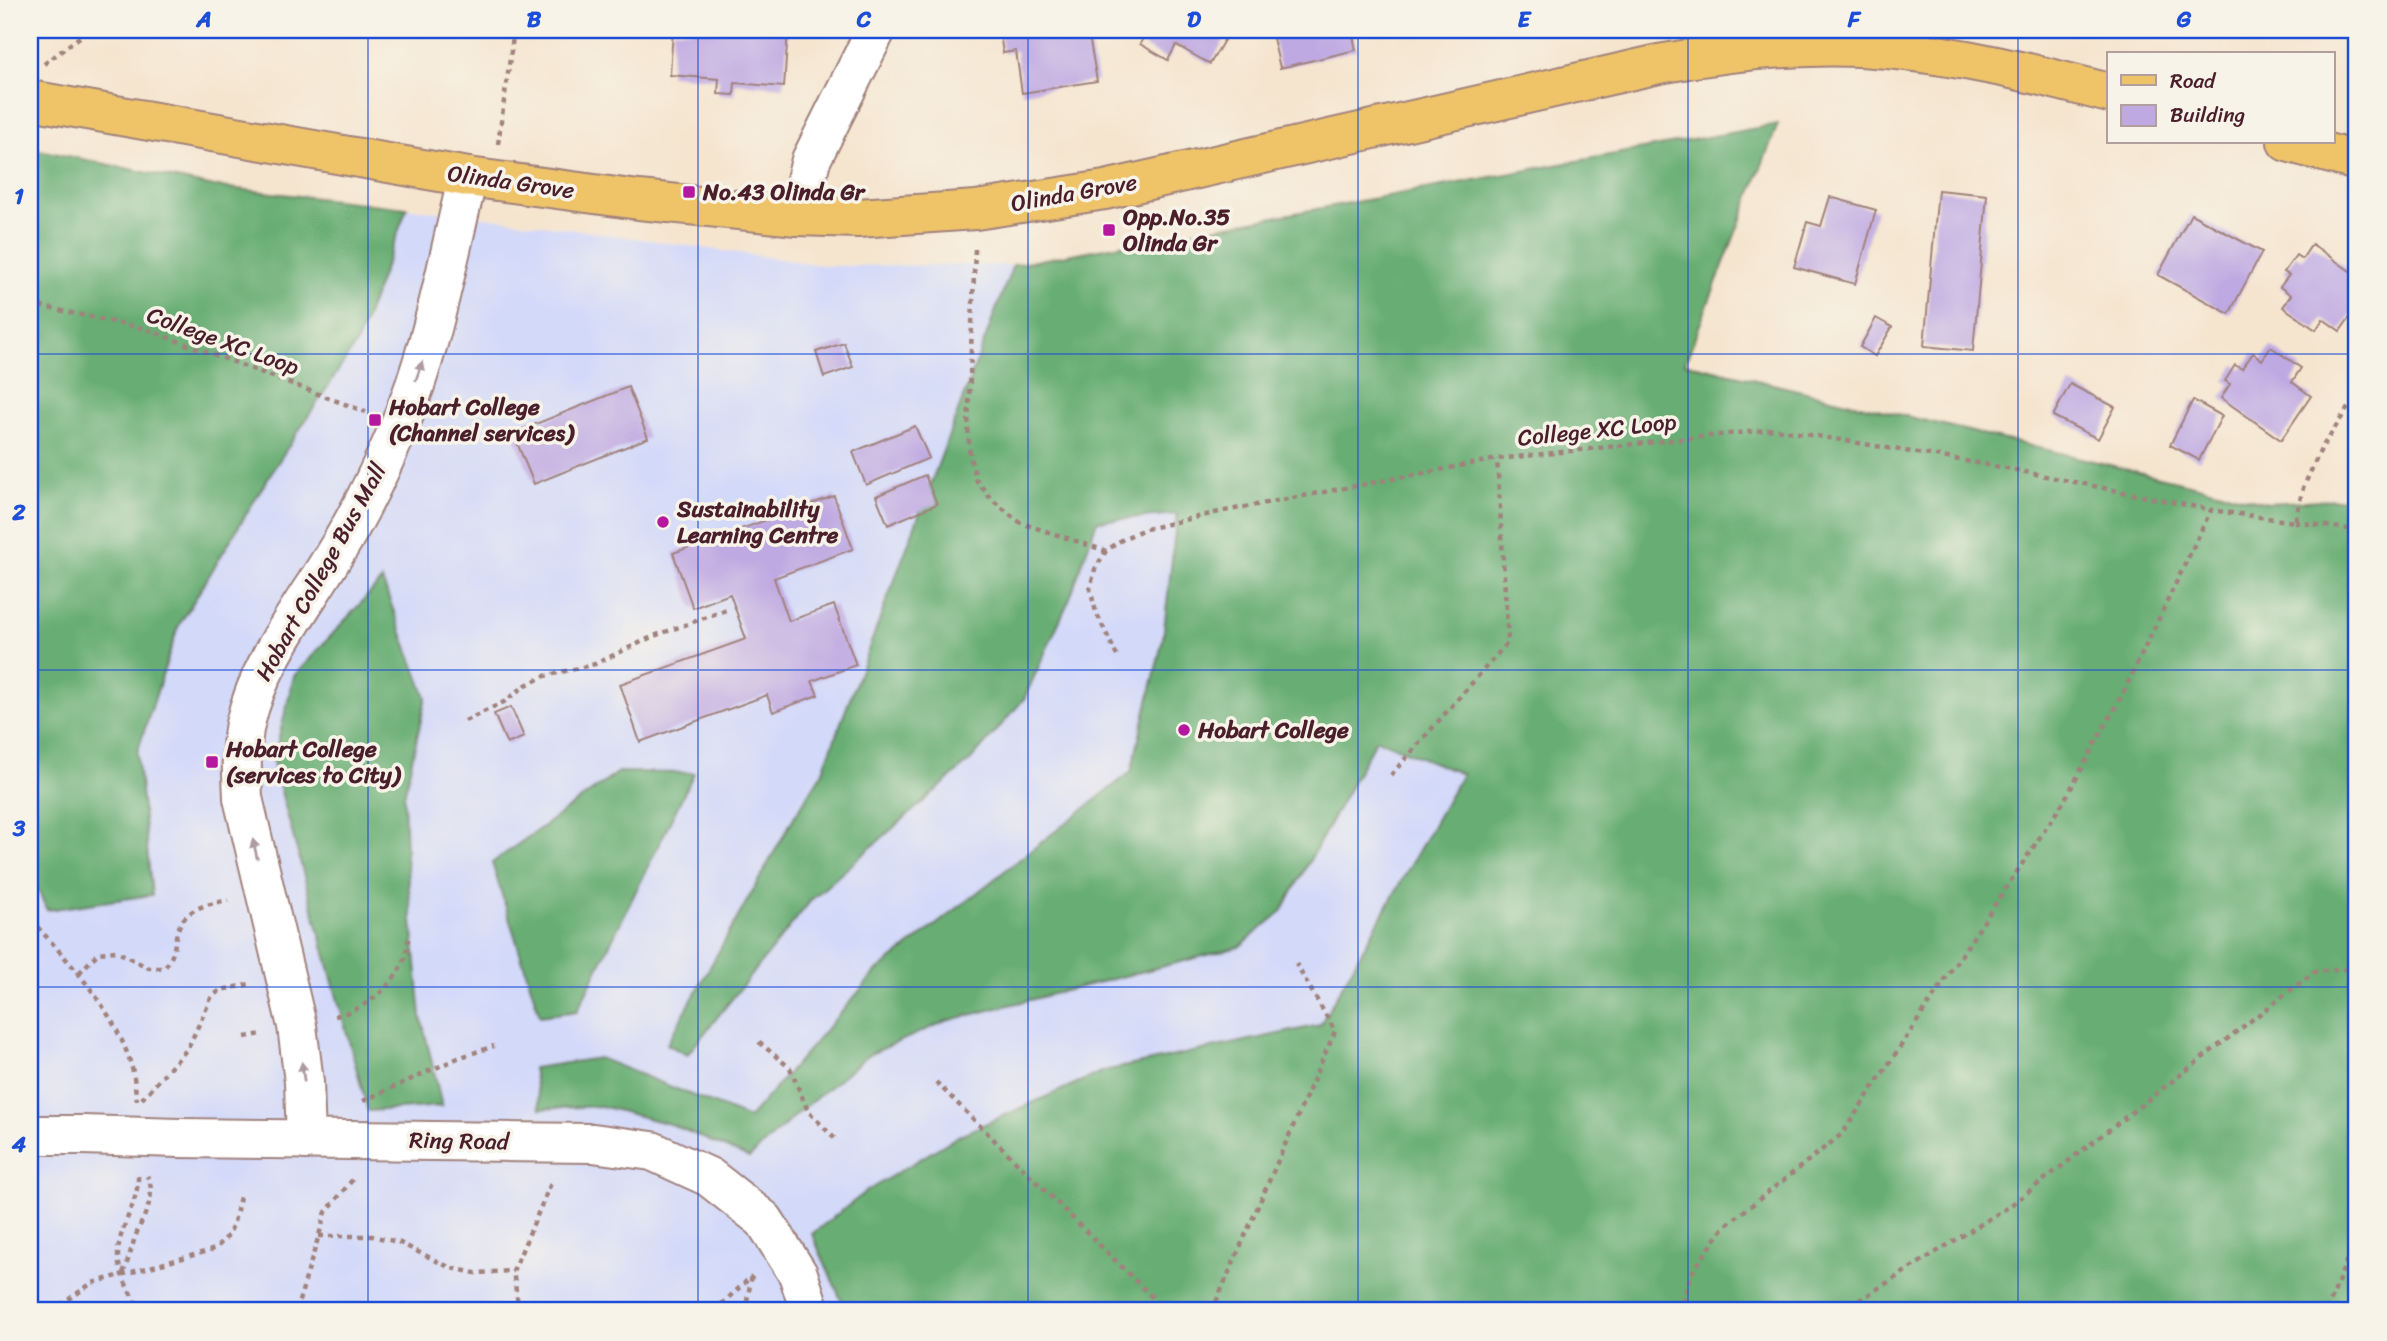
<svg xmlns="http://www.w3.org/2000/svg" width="2387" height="1341" font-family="Sriracha,sans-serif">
<rect width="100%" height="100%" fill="#f7f3e8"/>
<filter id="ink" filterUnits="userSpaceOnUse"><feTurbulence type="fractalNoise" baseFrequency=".0143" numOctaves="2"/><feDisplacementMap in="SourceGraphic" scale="14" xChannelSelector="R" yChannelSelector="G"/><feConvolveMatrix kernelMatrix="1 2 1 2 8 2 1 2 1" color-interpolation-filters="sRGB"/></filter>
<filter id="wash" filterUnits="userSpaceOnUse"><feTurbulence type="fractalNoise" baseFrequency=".00686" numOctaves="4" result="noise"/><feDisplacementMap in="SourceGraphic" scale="28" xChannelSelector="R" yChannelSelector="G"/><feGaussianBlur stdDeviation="1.57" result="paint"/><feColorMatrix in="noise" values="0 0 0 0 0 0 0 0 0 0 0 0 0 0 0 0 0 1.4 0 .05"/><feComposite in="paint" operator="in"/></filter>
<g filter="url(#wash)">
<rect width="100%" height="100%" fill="#f5e5cf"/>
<polygon fill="#d3d9f9" points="1778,124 1685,363 1442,1311 30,1311 30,148 210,186 508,220 828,266 1013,265"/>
<g fill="#68ad73" stroke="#59664f" stroke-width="2">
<polygon points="1778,124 1685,363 2268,503 2357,498 2357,1311 846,1311 812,1234 867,1191 960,1135 1104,1071 1320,1025 1462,774 1376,739 1282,911 1239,947 946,1021 868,1055 797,1114 749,1158 673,1125 601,1106 540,1109 533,1068 599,1058 749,1118 877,971 1131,772 1163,639 1177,514 1097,521 1070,598 1024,699 972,759 812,899 687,1055 667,1044 794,817 822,773 1013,265"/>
<polygon points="30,148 210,186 407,208 357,342 271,473 178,627 137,753 152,895 47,910 30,873"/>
<polygon points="382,580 426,697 404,796 406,858 421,1016 442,1106 368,1111 273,762 294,676"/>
<polygon points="619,772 694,773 577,1011 540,1016 492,863"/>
</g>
<g id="blocks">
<g fill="#bfa9e2">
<polygon points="673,30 788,30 784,87 735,83 734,95 718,94 719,79 670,75"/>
<polygon points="1013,30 1088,30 1097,81 1022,93 1016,51 1003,53 1000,34"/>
<polygon points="1148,30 1230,30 1210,64 1176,45 1168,60 1140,44"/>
<polygon points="1298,30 1352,30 1356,50 1280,68 1273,38"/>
<polygon points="1376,30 1400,30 1400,31 1378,35"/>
<polygon points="1938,190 1987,195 1973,351 1924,346"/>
<polygon points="1830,197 1876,210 1855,284 1794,267 1807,222 1821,226"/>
<polygon points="2191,214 2262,252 2229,314 2158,275"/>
<polygon points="2312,244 2357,276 2357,307 2340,331 2323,319 2316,330 2283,307 2291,295 2280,287 2289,275 2284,272 2296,255 2302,259"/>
<polygon points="1876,318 1892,327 1875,356 1860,347"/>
<polygon points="844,343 853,367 824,377 816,352"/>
<polygon points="2271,347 2301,368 2292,382 2311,396 2281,440 2221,398 2230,384 2225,381 2235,365 2242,369 2253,353 2262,360"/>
<polygon points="2070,384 2115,407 2098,439 2053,416"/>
<polygon points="628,387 648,438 534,484 513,433"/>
<polygon points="2193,400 2222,416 2199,460 2170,445"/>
<polygon points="915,426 929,458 866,485 853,452"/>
<polygon points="925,475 937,504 888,525 876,496"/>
<polygon points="834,496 853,549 774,578 789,621 834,605 856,665 812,681 818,695 773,712 767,695 640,742 620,684 746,639 730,594 693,608 673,553"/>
<polygon points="511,707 524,737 507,744 494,714"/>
</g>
</g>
</g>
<g filter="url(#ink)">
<use href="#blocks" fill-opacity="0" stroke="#a0827d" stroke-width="2"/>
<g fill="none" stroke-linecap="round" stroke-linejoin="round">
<defs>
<g id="minor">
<polyline points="797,216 811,160 876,30"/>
<polyline points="30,1135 83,1135"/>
<polyline points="179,1138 593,1143 652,1151 709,1177 764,1220 798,1274 810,1311"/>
<path d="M306,1140L304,1082L297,1026L243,798C242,773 240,748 245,724C259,662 302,608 334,555C359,515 380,471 399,427C433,348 447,260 468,177"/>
</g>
<g id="major">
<path d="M30,100L468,177L639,200L797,216L858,218L976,210L1105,190L1659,64C1734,50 1812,42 1888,49C1963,56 2036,74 2109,93"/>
<polyline points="2287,142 2357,161"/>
</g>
</defs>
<use href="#minor" stroke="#a0827d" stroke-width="42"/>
<use href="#major" stroke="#a0827d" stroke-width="42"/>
<g stroke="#a0827d" stroke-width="4.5" stroke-dasharray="5 5" stroke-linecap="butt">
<polyline points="44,64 89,30"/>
<polyline points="498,144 514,30"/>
<polyline points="975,249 968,426 970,458 977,481 991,499 1021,523 1106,551"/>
<polyline points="30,304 146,329 366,412"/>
<polyline points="2295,522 2357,530"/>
<polyline points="1117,656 1096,612 1090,589 1095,569 1106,551 1123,539 1142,530 1219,512 1497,459 1775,429 2001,467 2211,510"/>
<polyline points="465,721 504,702 526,685 545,676 595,664 654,636 729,609"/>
<polyline points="1391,775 1508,642 1497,459"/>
<path d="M30,922H33C71,964 116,1011 132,1068C135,1078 135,1090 137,1100"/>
<path d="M79,973L98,953L116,951L149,968H164C173,958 174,950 176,937C181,909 204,905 228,900"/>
<path d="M335,1016C362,1010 387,992 401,967C406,959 407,948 408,939"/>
<polyline points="245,1037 262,1034"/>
<polyline points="759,1042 790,1068 808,1111 837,1141"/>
<polyline points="936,1082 1166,1311"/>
<polyline points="142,1099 188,1048 212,996 221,990 250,984"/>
<polyline points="363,1101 458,1058 494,1046"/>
<path d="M138,1176C139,1204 118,1227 118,1255C118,1274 132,1294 139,1311"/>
<polyline points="319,1236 372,1236 398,1242 451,1268 475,1273 513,1271"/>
<path d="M123,1273C129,1260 131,1248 136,1235C143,1217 158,1195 147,1176"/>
<path d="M52,1311L92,1283L212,1250C234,1236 234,1221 240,1197"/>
<polyline points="296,1311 326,1212 353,1179"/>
<polyline points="519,1311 513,1271 552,1181"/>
<polyline points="714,1311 752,1276"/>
<polyline points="745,1311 752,1275"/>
<polyline points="1212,1311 1335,1031 1296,964"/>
<polyline points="1679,1311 1691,1274 1724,1227 1842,1134 2064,801 2124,691 2211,510 2295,522 2303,488 2321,449 2357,394"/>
<polyline points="1842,1311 2010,1206 2314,972 2357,968"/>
<polyline points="2327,1311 2357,1233"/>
</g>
<use href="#minor" stroke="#fff" stroke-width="38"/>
<use href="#major" stroke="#efc469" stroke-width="38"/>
<defs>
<polyline id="minor-bridge" points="83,1135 179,1138"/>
</defs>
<use href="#minor-bridge" stroke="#a0827d" stroke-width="42" stroke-linecap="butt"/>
<use href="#minor-bridge" stroke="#fff" stroke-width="38"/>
</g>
<defs><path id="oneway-solid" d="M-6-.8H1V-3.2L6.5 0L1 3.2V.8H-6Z" transform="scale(1.75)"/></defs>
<g fill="#ae9aa0">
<use href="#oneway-solid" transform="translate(419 371) rotate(-71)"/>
<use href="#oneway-solid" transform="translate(255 849) rotate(-103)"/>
<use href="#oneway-solid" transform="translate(303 1072) rotate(-97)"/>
</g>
</g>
<path fill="none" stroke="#1d4ed8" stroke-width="2" stroke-opacity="0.55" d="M368,30V1311M698,30V1311M1028,30V1311M1358,30V1311M1688,30V1311M2018,30V1311M30,354H2357M30,670H2357M30,987H2357"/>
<g fill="#b5179e" stroke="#f7f3e8" stroke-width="2.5">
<rect x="682" y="185" width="14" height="14" rx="3.5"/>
<rect x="1102" y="223" width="14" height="14" rx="3.5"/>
<rect x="368" y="413" width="14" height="14" rx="3.5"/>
<circle cx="663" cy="522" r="7"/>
<circle cx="1184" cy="730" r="7"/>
<rect x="205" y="755" width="14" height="14" rx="3.5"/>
</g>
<g text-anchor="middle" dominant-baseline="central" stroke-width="7" stroke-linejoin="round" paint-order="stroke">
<g font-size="23" fill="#4a1f2b" stroke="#f7f3e8">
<text transform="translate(511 182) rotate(8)">Olinda Grove</text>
<text transform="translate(1074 193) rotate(-10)">Olinda Grove</text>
<text transform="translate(223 341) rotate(20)">College XC Loop</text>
<text transform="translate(1597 430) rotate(-6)">College XC Loop</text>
<text transform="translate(321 572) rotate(-61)">Hobart College Bus Mall</text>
<text transform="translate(459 1141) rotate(1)">Ring Road</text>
</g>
<g font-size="23" font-weight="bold" fill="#4a1f2b" stroke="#f7f3e8" text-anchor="start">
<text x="703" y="192">No.43 Olinda Gr</text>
<text x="1123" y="217">Opp.No.35<tspan x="1123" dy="26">Olinda Gr</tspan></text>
<text x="389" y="407">Hobart College<tspan x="389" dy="26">(Channel services)</tspan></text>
<text x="677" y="509">Sustainability<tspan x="677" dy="26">Learning Centre</tspan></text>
<text x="1198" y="730">Hobart College</text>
<text x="226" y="749">Hobart College<tspan x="226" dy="26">(services to City)</tspan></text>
</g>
</g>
<rect width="2387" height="1341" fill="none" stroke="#f7f3e8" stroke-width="77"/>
<rect x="2107" y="52" width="228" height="91" fill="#f7f3e8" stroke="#b29e9c" stroke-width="2"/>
<rect x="2121" y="75" width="35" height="10" fill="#efc469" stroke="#b29e9c" stroke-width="2"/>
<text x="2170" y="88" font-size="21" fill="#4a1f2b">Road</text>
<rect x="2121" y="105" width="35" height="21" fill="#bfa9e2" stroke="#b29e9c" stroke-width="2"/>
<text x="2170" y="122" font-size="21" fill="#4a1f2b">Building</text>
<rect x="38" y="38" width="2310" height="1264" fill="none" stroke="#1d4ed8" stroke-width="2.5"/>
<g font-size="23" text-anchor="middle" font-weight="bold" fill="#1d4ed8">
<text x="204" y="27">A</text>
<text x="534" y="27">B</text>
<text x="864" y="27">C</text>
<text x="1194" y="27">D</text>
<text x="1524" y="27">E</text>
<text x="1854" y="27">F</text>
<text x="2184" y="27">G</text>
<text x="19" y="204">1</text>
<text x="19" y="520">2</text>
<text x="19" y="836">3</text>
<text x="19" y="1152">4</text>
</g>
</svg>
